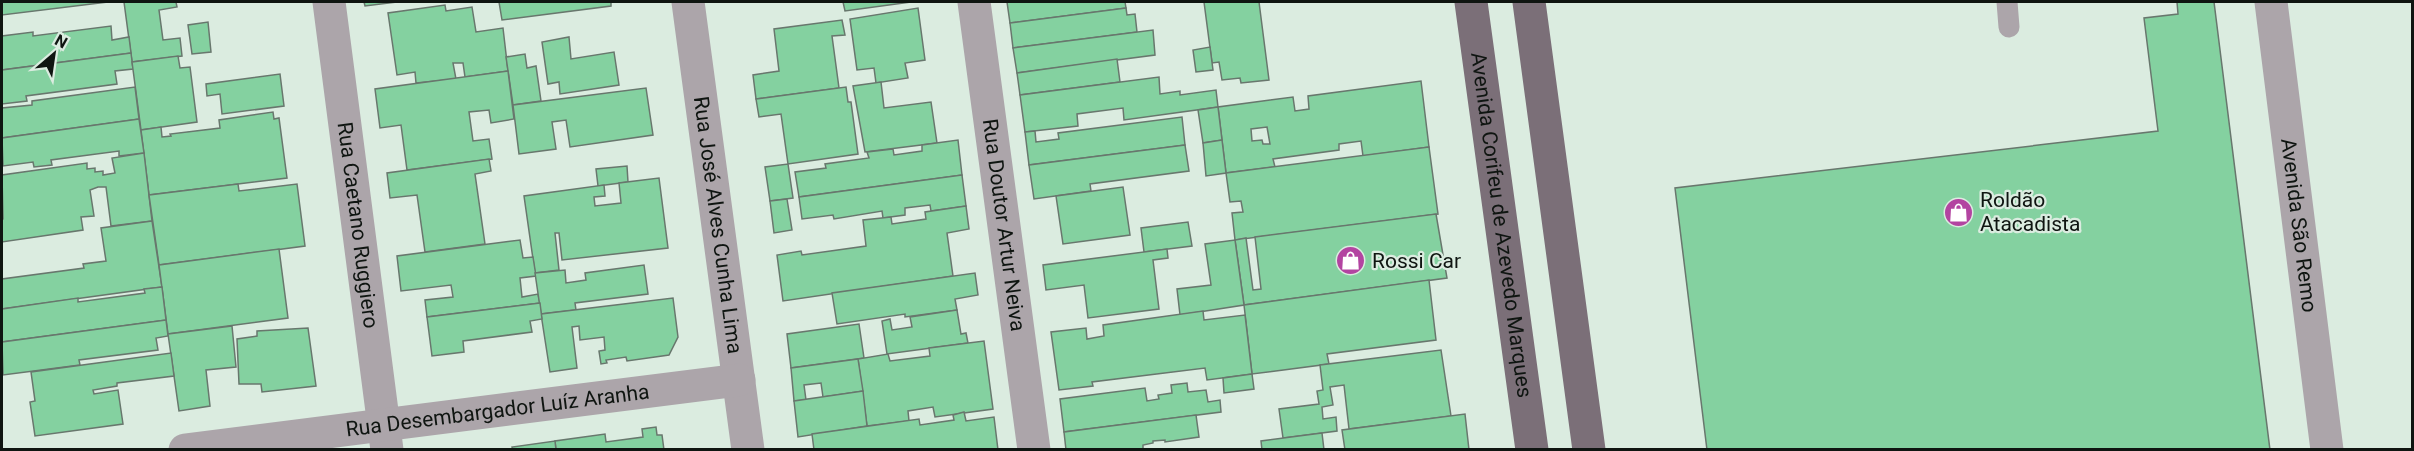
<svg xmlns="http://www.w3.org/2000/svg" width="2414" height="451" font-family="Roboto,sans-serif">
<rect width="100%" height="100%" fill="#dbece0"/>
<g fill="#84d1a0" stroke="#68776d" stroke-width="1.5" fill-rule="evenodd">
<polygon points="2,2 108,2 2,15"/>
<polygon points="124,2 176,2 177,7 159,10 163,40 180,38 182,56 132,62"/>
<polygon points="364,2 397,2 365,6"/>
<polygon points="499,2 611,2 611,6 502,20"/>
<polygon points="843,2 911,2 845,11"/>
<polygon points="1007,2 1125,2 1126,8 1010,23"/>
<polygon points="1204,2 1259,2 1269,80 1241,83 1240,78 1222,80 1219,62 1212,63"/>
<polygon points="2177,2 2214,2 2270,450 1707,450 1675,188 2158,131 2144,18 2178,14"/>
<polygon points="445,5 446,11 472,7 476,32 503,28 508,71 465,77 463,63 453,63 456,79 416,83 415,72 397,75 388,13"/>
<polygon points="918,8 925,60 905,63 908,78 876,83 874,68 857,70 850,19"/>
<polygon points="1126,8 1127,15 1135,14 1137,32 1013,48 1010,23"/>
<polygon points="842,20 845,35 832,36 839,88 756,99 753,75 779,71 774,29"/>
<polygon points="208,22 211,52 192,54 188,25"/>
<polygon points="111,26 112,40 129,37 131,53 2,70 2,36 33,32 33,36"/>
<polygon points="1153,30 1155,55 1017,73 1013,48"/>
<polygon points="569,37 571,59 614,52 619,85 560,94 559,82 548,84 542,42"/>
<polygon points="1210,47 1213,70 1196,72 1193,50"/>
<polygon points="131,53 133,69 115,71 117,84 26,96 27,101 2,104 2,70"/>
<polygon points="525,54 527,68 536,66 541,101 513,105 506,57"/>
<polygon points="178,56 180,68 190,67 197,122 141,130 132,62"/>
<polygon points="1117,59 1120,82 1020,95 1017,73"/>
<polygon points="508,71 514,119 491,123 489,110 469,112 473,141 489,139 492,159 407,170 401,125 380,128 375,89"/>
<polygon points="280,74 284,106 222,114 220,94 207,96 206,84"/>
<polygon points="1159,77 1160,94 1180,91 1180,95 1216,90 1218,107 1124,120 1123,108 1077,114 1078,126 1025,132 1020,95"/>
<path d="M1421,81L1429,147L1363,156L1361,141L1339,144V150L1273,159L1275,167L1226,173L1218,107L1293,97L1295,111L1309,109L1308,96ZM1267,127L1270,144H1263L1262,140L1252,141L1251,129Z"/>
<polygon points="881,82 884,108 931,102 937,143 865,152 853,86"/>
<polygon points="135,87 139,119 2,138 2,108 32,105 32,101"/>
<polygon points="846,87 848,102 851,102 858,154 788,164 781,114 759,117 756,99"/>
<polygon points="646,88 653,135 570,147 566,120 552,122 556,149 519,154 513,105"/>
<polygon points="1218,107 1222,140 1203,143 1198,110"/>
<polygon points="273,112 274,119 279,118 287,178 149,195 141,130 161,127 162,137 171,136 170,134 220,128 219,120"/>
<polygon points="1182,117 1185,145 1029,165 1025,132 1035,131 1036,142 1059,139 1058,133"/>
<polygon points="139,119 144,153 119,156 119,151 51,160 52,165 34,167 33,162 3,166 2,138"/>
<polygon points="958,140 962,175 799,197 795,172 826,168 825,164 869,158 867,152 893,149 894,155 922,151 922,145"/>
<polygon points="1222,140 1226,173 1206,176 1203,143"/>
<polygon points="1185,145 1189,171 1090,184 1091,191 1034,199 1029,165"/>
<polygon points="1429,147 1438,214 1235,240 1232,213 1243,212 1241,201 1230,202 1226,173"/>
<polygon points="144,153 152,221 111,226 106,187 98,187 90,190 94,216 81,217 83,230 2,242 2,220 3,219 2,175 87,163 87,169 95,168 95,172 103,171 103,175 115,173 112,158"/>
<polygon points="489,159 491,171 475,174 485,244 425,252 417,195 390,198 387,173"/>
<polygon points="788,164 793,198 770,201 765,167"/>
<polygon points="627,166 628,182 598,186 596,169"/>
<polygon points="962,175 966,206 931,211 930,205 905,208 905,215 883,218 882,211 834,219 833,215 802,219 799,197"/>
<polygon points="659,178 668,248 562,260 559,233 555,233 559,270 535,273 524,196 604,185 605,196 594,197 595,206 621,203 619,183"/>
<polygon points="238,184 239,191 297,184 305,246 159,265 149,195"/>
<polygon points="1123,187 1130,235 1063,244 1056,196"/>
<polygon points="787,199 792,230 774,233 770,201"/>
<polygon points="966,206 969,229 947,233 953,276 783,301 777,255 801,251 802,255 866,246 863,220 891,217 892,224 926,219 925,212"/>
<polygon points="1436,214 1447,278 1244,305 1235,240 1246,238 1253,290 1261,289 1255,237"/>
<polygon points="152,221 162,287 2,309 2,279 84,268 83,264 106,261 101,228"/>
<polygon points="1188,222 1192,246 1144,252 1141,228"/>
<polygon points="520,240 523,258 533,257 536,276 520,278 522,297 538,294 540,303 427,317 425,300 453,297 451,285 401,291 397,256"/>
<polygon points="1235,240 1244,305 1180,315 1177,289 1211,285 1205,244"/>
<polygon points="279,249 288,318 168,334 159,265"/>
<polygon points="1167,249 1168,258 1153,260 1159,309 1088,318 1084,285 1046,290 1043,265"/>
<polygon points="644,265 648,294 575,303 576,310 541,314 535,273 565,270 566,283 586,280 585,273"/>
<polygon points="975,273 978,295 955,299 957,310 905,317 905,314 837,324 832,293"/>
<polygon points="1429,280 1436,340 1327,354 1329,364 1252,374 1244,305"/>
<polygon points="162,287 166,320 2,342 2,309 78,298 78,302 145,293 144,289"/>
<polygon points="673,298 678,337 669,355 627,361 626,357 606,360 607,363 601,364 599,351 605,350 604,337 580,340 579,326 572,327 577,368 550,372 541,314"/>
<polygon points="540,303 542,319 530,321 532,332 463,341 464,352 432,356 427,317"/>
<polygon points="957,310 961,334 966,333 968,343 887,354 882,321 890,319 892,330 912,327 910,317"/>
<polygon points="1203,311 1204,320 1245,315 1252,374 1207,380 1205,368 1092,382 1093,386 1059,390 1051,332 1086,328 1087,339 1104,336 1103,325"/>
<polygon points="166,320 168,336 156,338 158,350 79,360 80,365 3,375 2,342"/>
<polygon points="859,324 864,358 791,368 787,334"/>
<polygon points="232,326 236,367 206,370 210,406 179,411 168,334"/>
<polygon points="308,328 316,386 262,392 261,384 239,384 237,339 257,336 257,331"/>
<polygon points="984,341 993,409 935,417 933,407 908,411 909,421 867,426 858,359 888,354 890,361 930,356 929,348"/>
<polygon points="1441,350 1451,416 1349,429 1344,385 1330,387 1333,405 1322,407 1323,419 1336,417 1337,431 1283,438 1279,409 1319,404 1317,391 1323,390 1320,365"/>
<polygon points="171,353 174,376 117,383 117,386 93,390 94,394 118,390 123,424 35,436 30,402 35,401 31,372"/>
<polygon points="858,359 863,391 823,397 821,383 804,385 806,400 794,401 791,368"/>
<polygon points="1252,374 1254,389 1224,393 1223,378"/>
<polygon points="1187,383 1188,392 1206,390 1208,402 1220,400 1221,412 1064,432 1060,399 1145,388 1147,401 1159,399 1158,395 1172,393 1171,385"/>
<polygon points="863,391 867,426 798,437 794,401"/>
<polygon points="964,412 966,421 994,417 998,450 814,450 812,434 919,419 920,425 954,420 953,415"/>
<polygon points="1465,414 1469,450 1345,450 1342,430"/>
<polygon points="1196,415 1199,437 1165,442 1165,440 1153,441 1153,443 1143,445 1143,450 1066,450 1064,432"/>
<polygon points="656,427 657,435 662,435 664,450 556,450 555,441 605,434 606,442 643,437 642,429"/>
<polygon points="1322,433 1324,450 1262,450 1261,441"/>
<polygon points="555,441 556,450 513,450 512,447"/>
</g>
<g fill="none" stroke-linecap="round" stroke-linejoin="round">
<polyline stroke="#aca5aa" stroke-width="21" points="2007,2 2009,27"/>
<g stroke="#aca5aa" stroke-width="33">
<path id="s1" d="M329,2L387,450"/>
<path id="s2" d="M688,2L748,450"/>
<path id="s3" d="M974,2L1034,450"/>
<path id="s4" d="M2271,2L2327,450"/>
<path id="s5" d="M185,450L739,380"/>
</g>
<g stroke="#7b6f78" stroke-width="33">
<path id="s6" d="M1471,2L1532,450"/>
<polyline points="1529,2 1589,450"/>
</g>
</g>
<defs>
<symbol id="shop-disc" viewBox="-11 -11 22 22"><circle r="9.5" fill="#b344a1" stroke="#dbece0"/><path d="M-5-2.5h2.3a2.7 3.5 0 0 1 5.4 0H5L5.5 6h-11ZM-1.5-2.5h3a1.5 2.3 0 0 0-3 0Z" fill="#fff"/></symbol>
</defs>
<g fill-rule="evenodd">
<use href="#shop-disc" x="1942" y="196" width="33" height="33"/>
<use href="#shop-disc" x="1334" y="244" width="33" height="33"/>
</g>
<g text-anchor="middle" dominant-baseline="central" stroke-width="4.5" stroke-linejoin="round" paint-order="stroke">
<g font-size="21" fill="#0f1511" stroke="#dbece0" text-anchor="start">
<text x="1980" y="200">Roldão<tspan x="1980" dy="24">Atacadista</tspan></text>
<text x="1372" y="261">Rossi Car</text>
</g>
<g font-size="21" fill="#0f1511" stroke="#dbece0">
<text stroke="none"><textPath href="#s6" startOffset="225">Avenida Corifeu de Azevedo Marques</textPath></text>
<text stroke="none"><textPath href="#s1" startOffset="225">Rua Caetano Ruggiero</textPath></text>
<text stroke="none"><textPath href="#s2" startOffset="225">Rua José Alves Cunha Lima</textPath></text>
<text stroke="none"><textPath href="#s3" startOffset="225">Rua Doutor Artur Neiva</textPath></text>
<text stroke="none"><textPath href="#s4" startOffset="225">Avenida São Remo</textPath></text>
<text stroke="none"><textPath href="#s5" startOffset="315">Rua Desembargador Luíz Aranha</textPath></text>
</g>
</g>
<rect width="2414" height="451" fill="none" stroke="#0f1511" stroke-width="6"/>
<g transform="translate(54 54) rotate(29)" stroke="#dbece0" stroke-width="4.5" paint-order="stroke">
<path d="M0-4.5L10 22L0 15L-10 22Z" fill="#0f1511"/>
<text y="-9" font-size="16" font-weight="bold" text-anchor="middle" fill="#0f1511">N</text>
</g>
</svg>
